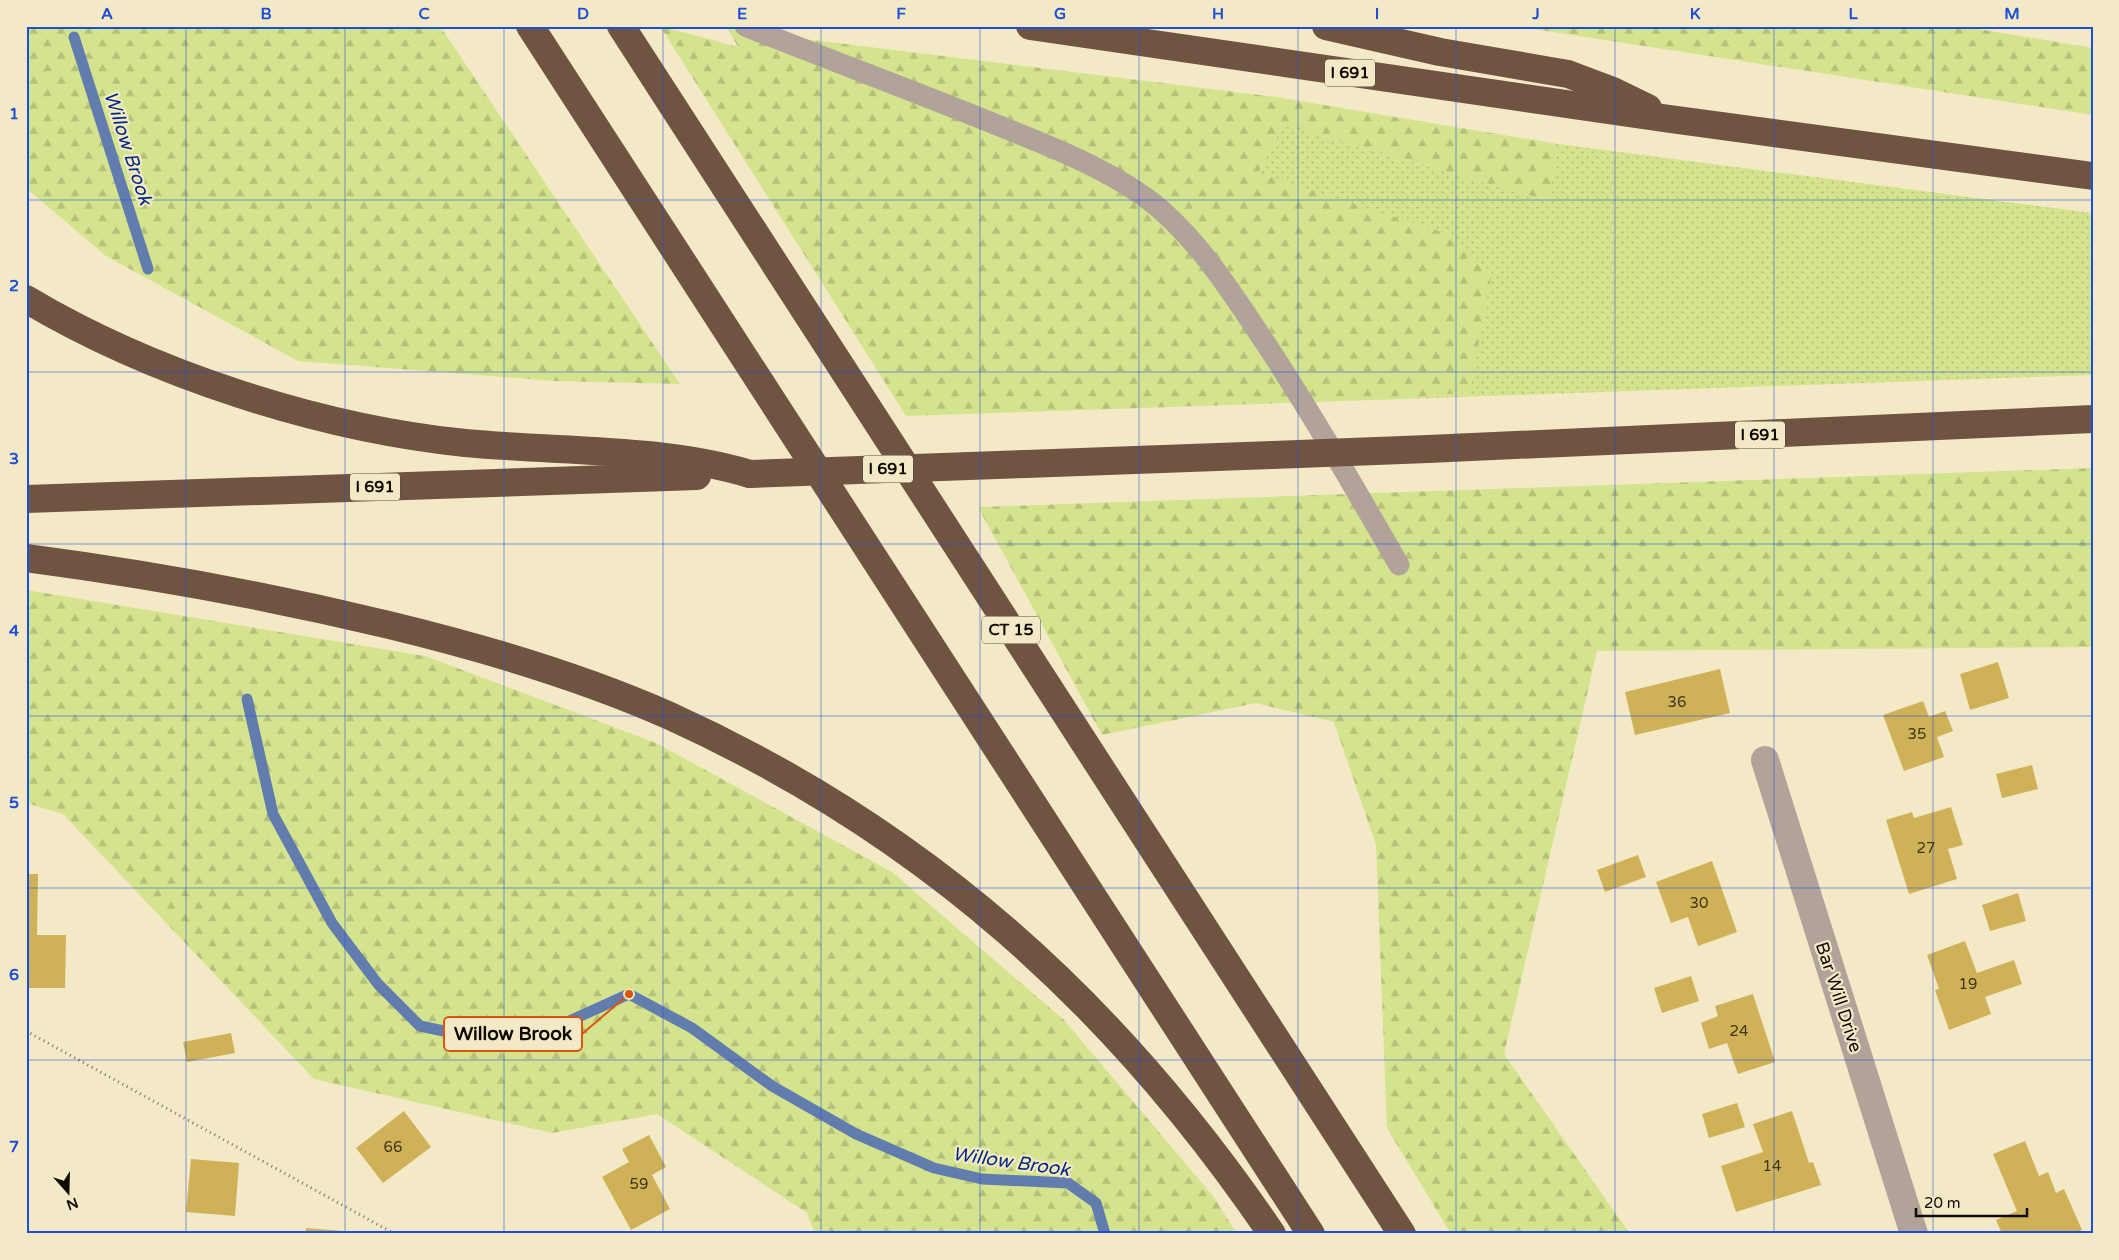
<svg xmlns="http://www.w3.org/2000/svg" width="2119" height="1260" font-family="'Varela Round',sans-serif">
<defs>
<pattern id="grass-dots" width="8" height="8" patternUnits="userSpaceOnUse" patternTransform="scale(1.25)"><rect width="8" height="8" fill="#d4e38e"/><path d="M2 2h.1M6 6h.1" fill="none" stroke="#b5c179" stroke-width="1.8" stroke-linecap="round"/></pattern>
<pattern id="forest-firs" width="22" height="20" patternUnits="userSpaceOnUse" patternTransform="scale(1.25)"><rect width="22" height="20" fill="#d4e38e"/><path d="M5 1l3.5 6h-7zM16 11l3.5 6h-7z" fill="#b5c179"/></pattern>
</defs>
<rect width="100%" height="100%" fill="#f4e9c6"/>
<polygon fill="url(#grass-dots)" points="1283,125 1549,201 1558,144 2093,213 2093,375 1401,399 1470,392 1258,173"/>
<g fill="url(#forest-firs)">
<polygon points="26,26 440,26 680,384 555,381 298,361 106,256 26,188"/>
<polygon points="660,26 738,47 726,26 745,26 764,34 1276,97 1558,144 1549,201 1283,125 1258,173 1448,234 1491,277 1470,392 1401,399 906,416"/>
<polygon points="1514,26 1961,26 2093,48 2093,115"/>
<polygon points="2093,468 2093,647 1597,651 1504,1054 1630,1234 1451,1234 1387,1128 1376,845 1334,722 1256,703 1102,735 978,507"/>
<polygon points="26,590 425,656 656,743 892,872 1064,1020 1213,1196 1237,1234 815,1234 807,1213 657,1114 552,1133 314,1079 63,814 26,803"/>
</g>
<g fill="none" stroke-linecap="round" stroke-linejoin="round">
<g stroke="#627dad" stroke-width="11">
<polyline points="74,37 148,269"/>
<polyline points="247,699 273,814 332,923 378,984 420,1026 477,1038 543,1033 629,994 692,1028 772,1086 856,1134 934,1168 982,1179 1068,1183 1096,1203 1105,1234"/>
</g>
</g>
<g fill="#cfb258">
<polygon points="1998,662 2009,698 1970,710 1960,674"/>
<polygon points="1720,669 1730,713 1635,735 1625,692"/>
<polygon points="1923,701 1929,717 1945,711 1953,731 1937,737 1944,757 1904,771 1883,715"/>
<polygon points="2032,765 2038,789 2002,798 1996,774"/>
<polygon points="1951,807 1963,845 1948,849 1957,879 1909,894 1886,820 1912,812 1914,818"/>
<polygon points="1638,855 1646,877 1605,892 1597,870"/>
<polygon points="1712,861 1737,932 1698,946 1688,917 1671,923 1656,882"/>
<polygon points="26,874 38,874 37,935 66,935 65,988 26,988"/>
<polygon points="2018,893 2026,921 1990,931 1982,905"/>
<polygon points="1965,941 1977,973 2014,960 2022,984 1985,997 1991,1014 1949,1030 1935,990 1939,989 1927,955"/>
<polygon points="1691,976 1699,1001 1662,1013 1654,988"/>
<polygon points="1753,994 1775,1062 1738,1074 1727,1043 1709,1049 1701,1023 1718,1016 1715,1006"/>
<polygon points="231,1033 235,1053 187,1062 183,1042"/>
<polygon points="1737,1103 1745,1127 1709,1138 1702,1114"/>
<polygon points="404,1111 431,1147 383,1183 356,1148"/>
<polygon points="1792,1111 1809,1163 1813,1162 1821,1185 1736,1212 1721,1166 1763,1152 1753,1124"/>
<polygon points="649,1135 666,1167 652,1175 670,1209 631,1230 602,1177 629,1162 622,1149"/>
<polygon points="2025,1141 2039,1176 2048,1172 2056,1193 2064,1189 2082,1230 2073,1234 2002,1234 1996,1220 2017,1211 1993,1154"/>
<polygon points="191,1159 239,1163 235,1216 186,1212"/>
<polygon points="306,1228 357,1232 357,1234 306,1234"/>
</g>
<g fill="none" stroke-linecap="round" stroke-linejoin="round">
<polyline stroke="#7c755f" stroke-width="3" stroke-dasharray="1 4" stroke-linecap="butt" points="26,1031 395,1234"/>
<path stroke="#b1a39a" stroke-width="21" d="M745,26C829,60 914,91 997,125C1047,145 1101,166 1145,197C1191,231 1225,282 1256,329C1307,405 1353,485 1399,565"/>
<polyline stroke="#b1a39a" stroke-width="28" points="1765,760 1914,1234"/>
<g stroke="#705442" stroke-width="28">
<polyline points="530,26 1311,1234"/>
<polyline points="621,26 1402,1234"/>
<polyline points="1030,26 1670,119 2093,176"/>
<polyline points="1326,26 1440,52 1568,74 1613,91 1648,108"/>
<path d="M26,299C152,374 319,428 465,443C559,452 660,447 750,474"/>
<polyline points="1428,449 2093,419"/>
<polyline points="1026,464 1273,455"/>
<polyline points="26,499 697,476"/>
<path d="M26,558C148,574 269,596 389,625C484,648 580,676 670,716C925,832 1115,1003 1272,1234"/>
</g>
<g stroke="#705442" stroke-width="28">
<polyline points="1273,455 1428,449"/>
<polyline points="750,474 1026,464"/>
</g>
</g>
<path fill="none" stroke="#1d4ed8" stroke-width="1" stroke-opacity="0.55" d="M186,26V1234M345,26V1234M504,26V1234M663,26V1234M821,26V1234M980,26V1234M1139,26V1234M1298,26V1234M1456,26V1234M1615,26V1234M1774,26V1234M1933,26V1234M26,200H2093M26,372H2093M26,544H2093M26,716H2093M26,888H2093M26,1060H2093"/>
<g text-anchor="middle" dominant-baseline="central" stroke-width="4.5" stroke-linejoin="round" paint-order="stroke">
<g font-size="15" fill="#3f3518">
<text x="1677" y="702">36</text>
<text x="1917" y="734">35</text>
<text x="1926" y="848">27</text>
<text x="1699" y="903">30</text>
<text x="1968" y="984">19</text>
<text x="1739" y="1031">24</text>
<text x="393" y="1147">66</text>
<text x="1772" y="1166">14</text>
<text x="639" y="1184">59</text>
</g>
<g fill="#f4e9c6" stroke="#544e3d" stroke-width="1">
<rect x="1325" y="59.5" width="50" height="27" rx="4"/>
<rect x="1735" y="421.5" width="50" height="27" rx="4"/>
<rect x="863" y="455.5" width="50" height="27" rx="4"/>
<rect x="350" y="473.5" width="50" height="27" rx="4"/>
<rect x="982" y="616.5" width="58" height="27" rx="4"/>
</g>
<g font-size="16" font-weight="bold" fill="#0f0b02">
<text x="1350" y="73">I 691</text>
<text x="1760" y="435">I 691</text>
<text x="888" y="469">I 691</text>
<text x="375" y="487">I 691</text>
<text x="1011" y="630">CT 15</text>
</g>
<g font-size="18" fill="#0f0b02" stroke="#f4e9c6">
<text transform="translate(1839 997) rotate(72)">Bar Will Drive</text>
</g>
<g font-size="19" font-style="italic" fill="#022c7d" stroke="#f4e9c6">
<text transform="translate(128 148) rotate(72)">Willow Brook</text>
<text transform="translate(1011 1162) rotate(8)">Willow Brook</text>
</g>
</g>
<path fill="none" stroke="#dd550c" stroke-width="2" d="M629 994L582 1034"/>
<circle fill="#dd550c" stroke="#f4e9c6" stroke-width="2" cx="629" cy="994" r="5"/>
<rect fill="#f4e9c6" stroke="#dd550c" stroke-width="2" x="444" y="1017" width="138" height="34" rx="5"/>
<g font-size="19" text-anchor="middle" font-weight="bold" fill="#0f0b02">
<text x="513" y="1040">Willow Brook</text>
</g>
<rect width="2119" height="1260" fill="none" stroke="#f4e9c6" stroke-width="55"/>
<g transform="translate(68 1192) rotate(160)" stroke="#f4e9c6" stroke-width="4" paint-order="stroke">
<path d="M0-4L9 19L0 12L-9 19Z" fill="#0f0b02"/>
<text y="-8" font-size="14" font-weight="bold" text-anchor="middle" fill="#0f0b02">N</text>
</g>
<path d="M1916 1208v8h111v-8" fill="none" stroke="#0f0b02" stroke-width="2.5"/>
<text x="1924" y="1208" font-size="15" fill="#0f0b02" stroke="#f4e9c6" stroke-width="4" paint-order="stroke">20 m</text>
<rect x="28" y="28" width="2064" height="1204" fill="none" stroke="#1d4ed8" stroke-width="2"/>
<g font-size="16" text-anchor="middle" font-weight="bold" fill="#1d4ed8">
<text x="107" y="19">A</text>
<text x="266" y="19">B</text>
<text x="424" y="19">C</text>
<text x="583" y="19">D</text>
<text x="742" y="19">E</text>
<text x="901" y="19">F</text>
<text x="1060" y="19">G</text>
<text x="1218" y="19">H</text>
<text x="1377" y="19">I</text>
<text x="1536" y="19">J</text>
<text x="1695" y="19">K</text>
<text x="1853" y="19">L</text>
<text x="2012" y="19">M</text>
<text x="14" y="119">1</text>
<text x="14" y="291">2</text>
<text x="14" y="464">3</text>
<text x="14" y="636">4</text>
<text x="14" y="808">5</text>
<text x="14" y="980">6</text>
<text x="14" y="1152">7</text>
</g>
</svg>
